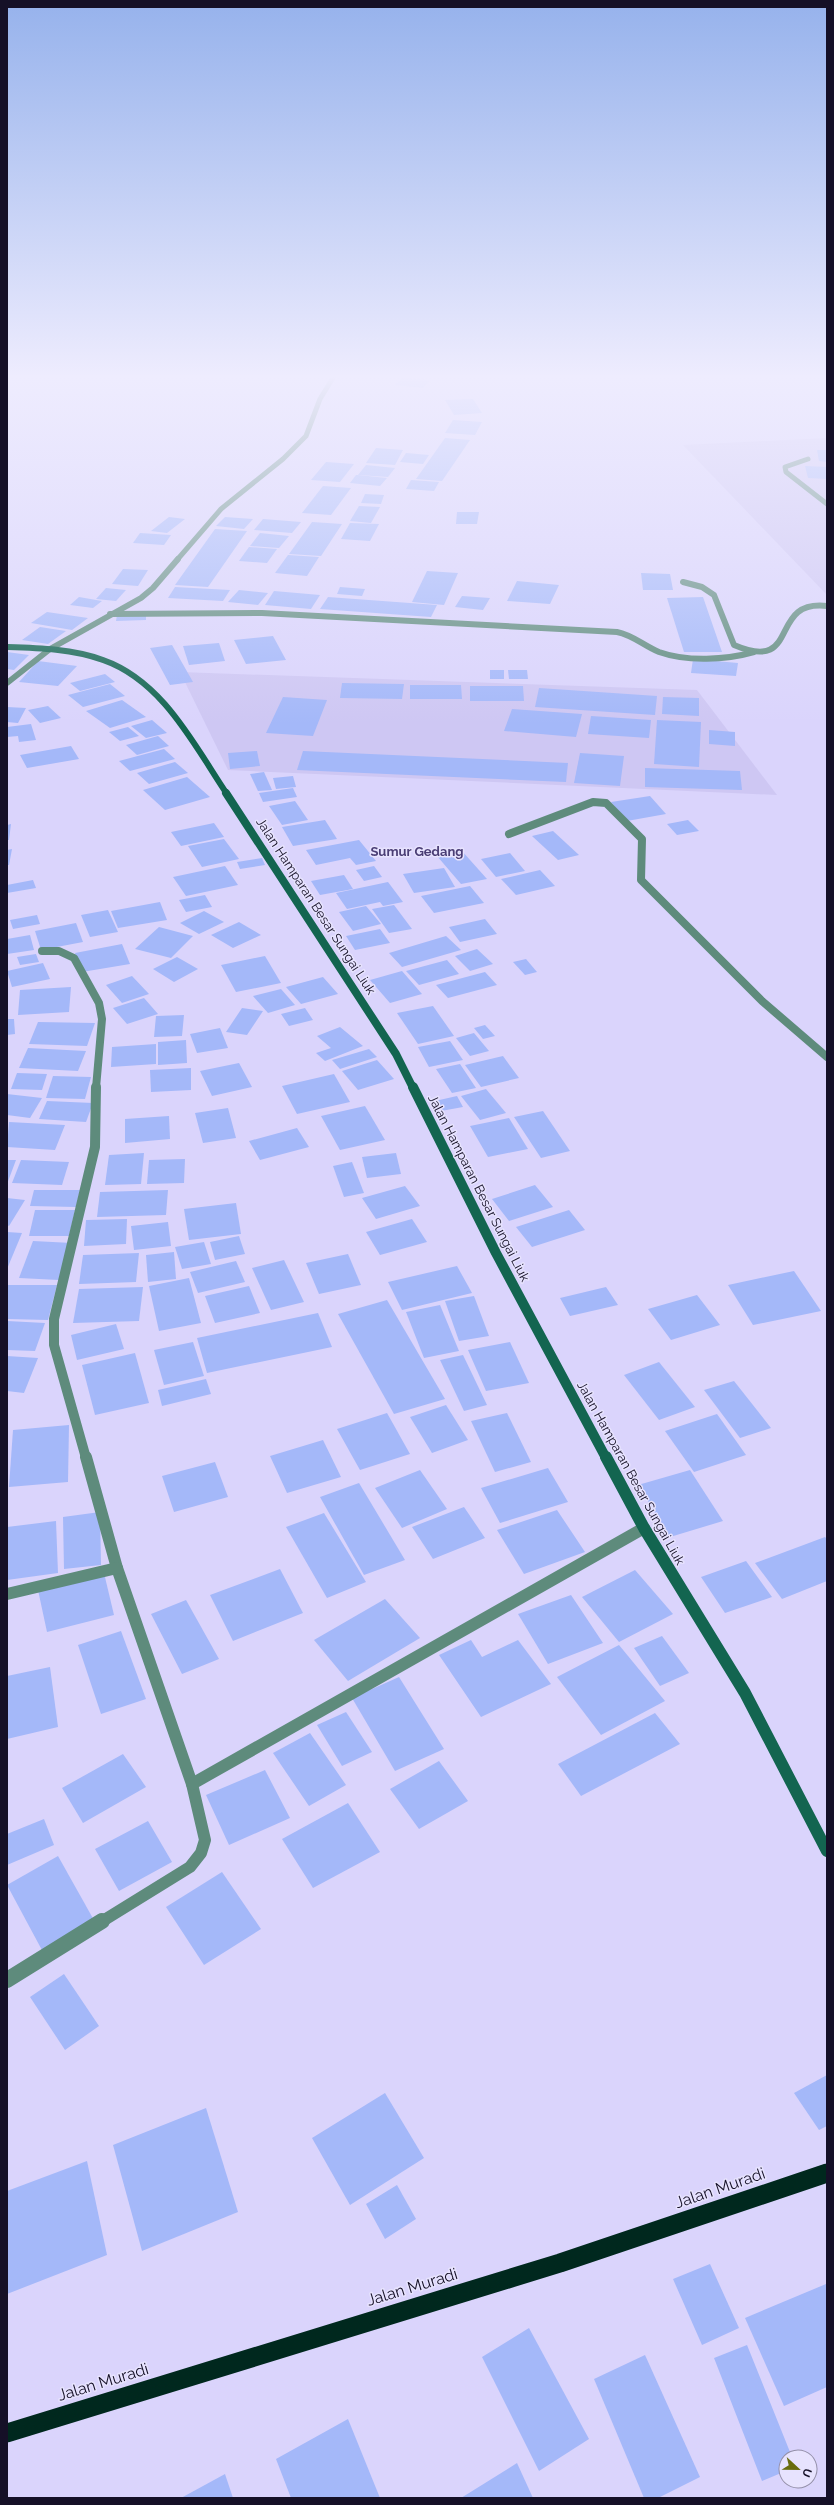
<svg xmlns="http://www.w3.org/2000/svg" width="834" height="2505" font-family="Raleway,sans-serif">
<rect width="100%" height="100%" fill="#dad4fc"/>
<g fill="#cec7f3">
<polygon points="827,438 827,595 683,445"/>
<polygon points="180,672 697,690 777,795 228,770"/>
</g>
<g fill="#a4b8f9">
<polygon points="402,378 430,380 423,388 395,385"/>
<polygon points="473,399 482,413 454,415 445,400"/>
<polygon points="453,420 482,422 475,435 445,433"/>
<polygon points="445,438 470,440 442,481 416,479"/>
<polygon points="376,448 403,450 395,465 366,463"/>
<polygon points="817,450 827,450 827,462 819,461"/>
<polygon points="406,453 429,455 423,464 400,462"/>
<polygon points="326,462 354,464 340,482 311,480"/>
<polygon points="366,465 395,468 388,477 358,475"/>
<polygon points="805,466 827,467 827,479 808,478"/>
<polygon points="356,475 358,475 387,478 380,486 350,483"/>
<polygon points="411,480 439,482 434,491 406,489"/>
<polygon points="323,486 351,488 331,515 302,513"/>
<polygon points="365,494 384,495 381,504 361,503"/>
<polygon points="359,506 380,507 371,523 350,521"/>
<polygon points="457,512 479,512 477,524 456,524"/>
<polygon points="169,517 185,519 167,533 151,531"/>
<polygon points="225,517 253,519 244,529 216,526"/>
<polygon points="263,519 301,522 292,533 254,530"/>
<polygon points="312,522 342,524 321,556 289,554"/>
<polygon points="350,523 379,524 370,541 341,539"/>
<polygon points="215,529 247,531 208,587 175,585"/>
<polygon points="140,533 171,535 164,545 133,543"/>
<polygon points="260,533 289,536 279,548 250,546"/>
<polygon points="249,547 277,549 267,563 239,561"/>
<polygon points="288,555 319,557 307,576 275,573"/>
<polygon points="123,569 148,570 138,586 112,584"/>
<polygon points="427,571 458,573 444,605 412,602"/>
<polygon points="641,573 670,574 673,590 643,590"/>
<polygon points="517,581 559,585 550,604 507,601"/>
<polygon points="175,587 230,590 223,601 168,598"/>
<polygon points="340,587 365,589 362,596 337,594"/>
<polygon points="106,588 126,590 116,601 96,599"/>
<polygon points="239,590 268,593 258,605 228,602"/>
<polygon points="274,591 320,595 311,609 265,605"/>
<polygon points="462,596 490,598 483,610 455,607"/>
<polygon points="79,597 102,601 93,608 70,605"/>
<polygon points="328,597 437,605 431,617 320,609"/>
<polygon points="703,597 722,652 684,652 667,598"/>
<polygon points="47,612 88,618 72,630 31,623"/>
<polygon points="146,614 146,620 116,621 117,615"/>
<polygon points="40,627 66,631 48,644 22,640"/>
<polygon points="273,636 286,660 246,664 234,640"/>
<polygon points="219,643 225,661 189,665 183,646"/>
<polygon points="172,645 193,682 170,685 150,648"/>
<polygon points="7,652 29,655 14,670 7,669"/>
<polygon points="693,659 738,663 736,676 691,673"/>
<polygon points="38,661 77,666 58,686 19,682"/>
<rect x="490" y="670" width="14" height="9"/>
<polygon points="508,670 527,670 528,679 509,679"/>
<polygon points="105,674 115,682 80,691 70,683"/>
<polygon points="342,683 404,684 402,699 340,698"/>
<polygon points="110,684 125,696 83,707 68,695"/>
<polygon points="410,685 461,685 462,699 410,699"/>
<polygon points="470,686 523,686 524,701 470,701"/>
<polygon points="539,688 657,696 655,715 535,707"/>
<polygon points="283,697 327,700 313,736 266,733"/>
<polygon points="663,697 699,698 699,716 662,714"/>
<polygon points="122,700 146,717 110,728 86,711"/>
<polygon points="48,706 61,718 40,723 28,710"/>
<polygon points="7,707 26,708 18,723 7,722"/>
<polygon points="512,709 582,714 576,737 504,731"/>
<polygon points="591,716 651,720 649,738 588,734"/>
<polygon points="152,720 167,733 146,738 131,726"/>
<polygon points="657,720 701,722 699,767 654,764"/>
<polygon points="31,724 36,740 19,742 18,736 7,737 7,727"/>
<polygon points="128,727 139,736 120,741 109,732"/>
<polygon points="709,730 735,732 735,746 709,744"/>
<polygon points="158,736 169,746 137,755 126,745"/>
<polygon points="71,746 79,759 27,768 20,755"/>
<polygon points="164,749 175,759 130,771 119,761"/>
<polygon points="257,751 260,766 230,769 228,753"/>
<polygon points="303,751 568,763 566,782 297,770"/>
<polygon points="580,753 624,756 620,786 574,783"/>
<polygon points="175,762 188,773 149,784 137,773"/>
<polygon points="645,768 740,771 742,790 645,787"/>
<polygon points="264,772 272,790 258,791 250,774"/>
<polygon points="293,776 296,787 276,789 273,778"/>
<polygon points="187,777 210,797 165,810 143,790"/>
<polygon points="293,788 297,797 263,802 259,793"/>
<polygon points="650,796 666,814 627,821 611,802"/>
<polygon points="295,801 308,820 282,825 269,806"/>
<polygon points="325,820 337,839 293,846 282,827"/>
<polygon points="688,820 699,831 677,835 667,824"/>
<polygon points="214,823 224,837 181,846 171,832"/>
<polygon points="11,824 9,840 7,840 7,825"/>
<polygon points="553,831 579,855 558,860 532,836"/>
<polygon points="224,839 239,859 202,867 188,846"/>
<polygon points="359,840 376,861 356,865 350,858 316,865 306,850"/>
<polygon points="12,849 9,865 7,865 7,850"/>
<polygon points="462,851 487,879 461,884 437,856"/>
<polygon points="510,853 525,871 496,877 481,859"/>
<polygon points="262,858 265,865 240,869 237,862"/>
<polygon points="225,866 238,885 186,896 173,877"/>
<polygon points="374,866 382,877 364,881 356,870"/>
<polygon points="444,868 455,887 414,893 403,874"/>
<polygon points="540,870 555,886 516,895 501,879"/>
<polygon points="344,875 353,889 320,895 311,881"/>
<polygon points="33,880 36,888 7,893 7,885"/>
<polygon points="388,882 403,902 383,906 380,902 347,909 336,893"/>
<polygon points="470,886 484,903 434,913 421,896"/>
<polygon points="205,895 212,907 186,912 179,900"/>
<polygon points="160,902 167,920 118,928 111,911"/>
<polygon points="394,905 412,929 389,933 372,909"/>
<polygon points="366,906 381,924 353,931 339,912"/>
<polygon points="108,910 118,932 90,937 81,915"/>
<polygon points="204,911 224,922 199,934 180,923"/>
<polygon points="37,915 40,924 13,929 10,920"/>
<polygon points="485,919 497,934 460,942 449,927"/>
<polygon points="239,922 261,935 233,948 211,935"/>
<polygon points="76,923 83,942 41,950 35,931"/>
<polygon points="159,927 193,936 171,958 135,949"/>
<polygon points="380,929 390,943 355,950 346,936"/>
<polygon points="30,935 34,950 7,954 7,939"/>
<polygon points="446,936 461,950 402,967 389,953"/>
<polygon points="122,944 130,964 82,972 75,953"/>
<polygon points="477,949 493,964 470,971 455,956"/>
<polygon points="36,954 39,962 20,965 17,957"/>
<polygon points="265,956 281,983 236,992 221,965"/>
<polygon points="177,957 198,969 174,982 153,969"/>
<polygon points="526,959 537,972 525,975 513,962"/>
<polygon points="447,960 459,974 419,985 406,971"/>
<polygon points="43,963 50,979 12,987 7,971"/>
<polygon points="402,971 422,994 390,1003 370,980"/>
<polygon points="485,972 497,985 448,998 436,985"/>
<polygon points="132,976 149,994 122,1003 106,985"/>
<polygon points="323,977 338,994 301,1004 286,987"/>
<polygon points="71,987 69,1012 18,1015 20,990"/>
<polygon points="281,989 295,1005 268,1013 253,996"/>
<polygon points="144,998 158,1014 127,1024 113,1008"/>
<polygon points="433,1006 454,1036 418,1044 397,1013"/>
<polygon points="242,1008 263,1011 247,1035 226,1032"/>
<polygon points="305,1008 313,1020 289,1026 281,1014"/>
<polygon points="184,1015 182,1036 154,1037 156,1016"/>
<polygon points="7,1019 14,1019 15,1034 7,1035"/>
<polygon points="38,1022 95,1023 87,1046 29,1044"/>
<polygon points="485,1025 495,1036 483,1039 474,1028"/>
<polygon points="340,1027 363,1046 325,1061 316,1053 331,1048 317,1036"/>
<polygon points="220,1028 228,1048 197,1053 190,1034"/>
<polygon points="474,1033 489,1051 470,1056 456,1038"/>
<polygon points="186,1040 187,1063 158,1065 158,1042"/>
<polygon points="450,1041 463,1060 429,1067 418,1047"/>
<polygon points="156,1044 156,1064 111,1067 112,1047"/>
<polygon points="28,1048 86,1051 78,1071 19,1068"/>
<polygon points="369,1049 377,1057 340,1069 332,1060"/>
<polygon points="503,1056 519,1078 481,1087 465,1065"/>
<polygon points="377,1060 394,1079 358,1090 342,1071"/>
<polygon points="239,1063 252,1087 212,1096 200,1071"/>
<polygon points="460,1064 476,1088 452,1093 436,1069"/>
<polygon points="191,1068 191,1090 151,1092 150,1070"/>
<polygon points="17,1073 47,1074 42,1090 11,1089"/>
<polygon points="334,1074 350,1102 297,1114 282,1086"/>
<polygon points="53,1076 91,1077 85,1099 46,1098"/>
<polygon points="486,1089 506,1113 480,1120 461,1096"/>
<polygon points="7,1094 42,1098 30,1118 7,1115"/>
<polygon points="457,1096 463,1107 441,1111 435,1101"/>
<polygon points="47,1101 93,1103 86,1122 39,1119"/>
<polygon points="365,1106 385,1140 340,1150 321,1116"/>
<polygon points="228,1108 236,1138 203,1143 195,1113"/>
<polygon points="543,1111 570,1151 541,1158 514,1117"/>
<polygon points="169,1116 170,1139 125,1143 125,1119"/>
<polygon points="509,1118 528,1149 488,1157 470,1126"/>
<polygon points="9,1122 65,1125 55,1150 7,1147"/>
<polygon points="297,1128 309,1147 260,1160 249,1141"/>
<polygon points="144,1153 141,1184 105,1185 109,1155"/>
<polygon points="396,1153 401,1174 367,1178 362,1157"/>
<polygon points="185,1159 184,1183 147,1184 149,1160"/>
<polygon points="7,1160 16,1160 7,1184"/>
<polygon points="21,1160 69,1162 62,1185 12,1183"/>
<polygon points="352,1162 364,1193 344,1197 333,1166"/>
<polygon points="535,1185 553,1207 509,1221 492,1199"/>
<polygon points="405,1186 420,1206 376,1219 362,1198"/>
<polygon points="34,1190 80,1190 76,1207 30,1206"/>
<polygon points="168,1190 166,1215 97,1217 100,1192"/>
<polygon points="7,1198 25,1200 9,1226 7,1225"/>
<polygon points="236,1203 241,1234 189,1240 184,1209"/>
<polygon points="35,1210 75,1210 69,1236 29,1236"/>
<polygon points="569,1210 585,1230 532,1247 516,1227"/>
<polygon points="127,1219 126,1244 84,1246 86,1220"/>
<polygon points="412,1219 427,1242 380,1255 366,1232"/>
<polygon points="168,1222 171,1246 134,1250 131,1226"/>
<polygon points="7,1232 22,1233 7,1269"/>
<polygon points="239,1236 245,1254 215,1260 210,1242"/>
<polygon points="33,1241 72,1243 59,1280 19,1278"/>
<polygon points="204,1242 211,1264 182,1269 175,1247"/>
<polygon points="174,1252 176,1279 148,1282 146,1255"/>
<polygon points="139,1253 136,1282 79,1284 83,1255"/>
<polygon points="348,1254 361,1285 319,1294 306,1263"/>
<polygon points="284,1260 304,1302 271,1310 252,1268"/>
<polygon points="236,1261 245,1282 198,1293 190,1272"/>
<polygon points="457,1266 472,1293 402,1310 388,1282"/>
<polygon points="794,1271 821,1311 753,1325 728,1285"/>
<polygon points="189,1278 201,1323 159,1331 149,1286"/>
<polygon points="8,1285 57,1285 48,1320 7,1319"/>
<polygon points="249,1286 260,1313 215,1323 205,1296"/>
<polygon points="143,1287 139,1321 73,1323 79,1289"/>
<polygon points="606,1287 618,1305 570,1316 560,1298"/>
<polygon points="697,1295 720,1325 671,1340 648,1309"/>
<polygon points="474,1296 489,1336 459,1341 445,1301"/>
<polygon points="387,1300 445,1399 394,1414 338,1314"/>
<polygon points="440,1305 459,1351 424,1358 406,1312"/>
<polygon points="318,1313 332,1347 207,1373 197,1338"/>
<polygon points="7,1321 45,1323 35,1351 7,1350"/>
<polygon points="116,1324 124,1349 77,1360 71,1335"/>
<polygon points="193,1342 204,1376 164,1385 154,1350"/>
<polygon points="510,1342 529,1383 486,1391 468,1350"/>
<polygon points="135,1353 149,1403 95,1415 82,1365"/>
<polygon points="463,1355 487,1405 464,1411 440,1360"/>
<polygon points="7,1356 38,1358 24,1393 7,1391"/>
<polygon points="659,1362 695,1407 659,1420 624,1375"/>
<polygon points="206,1379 211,1394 162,1406 158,1390"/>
<polygon points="734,1381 771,1428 740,1438 704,1390"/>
<polygon points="446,1405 468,1440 432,1453 410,1417"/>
<polygon points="387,1413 410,1454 360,1470 337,1429"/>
<polygon points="507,1413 531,1462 495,1472 471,1421"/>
<polygon points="717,1414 746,1455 694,1472 665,1431"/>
<polygon points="69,1425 68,1482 9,1487 13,1430"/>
<polygon points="323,1440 341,1477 287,1493 270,1456"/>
<polygon points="215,1462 228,1497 174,1512 162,1476"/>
<polygon points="548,1468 568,1502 500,1523 481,1488"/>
<polygon points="420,1470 447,1509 402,1528 375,1488"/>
<polygon points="690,1470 723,1521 670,1537 638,1485"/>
<polygon points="359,1483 405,1560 364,1575 320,1497"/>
<polygon points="464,1507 485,1538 433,1559 412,1527"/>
<polygon points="557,1510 585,1552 524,1574 497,1530"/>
<polygon points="100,1512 101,1565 64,1569 63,1517"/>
<polygon points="324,1513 366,1582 327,1598 286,1527"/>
<polygon points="56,1521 58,1573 7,1580 7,1527"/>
<polygon points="825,1537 827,1539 827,1581 782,1599 755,1563"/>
<polygon points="746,1561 772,1597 725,1613 701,1577"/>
<polygon points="280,1569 303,1613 233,1641 210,1595"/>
<polygon points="635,1570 673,1614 619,1642 582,1597"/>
<polygon points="104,1573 114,1615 47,1632 38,1590"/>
<polygon points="571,1595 603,1643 548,1664 518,1614"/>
<polygon points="385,1599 420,1638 348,1681 314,1640"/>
<polygon points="186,1600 219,1659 182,1674 151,1614"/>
<polygon points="121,1631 146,1699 101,1714 78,1645"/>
<polygon points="662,1636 689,1673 660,1686 634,1648"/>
<polygon points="471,1640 482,1657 518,1640 551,1684 481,1717 439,1655"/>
<polygon points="619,1645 665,1701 601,1735 557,1677"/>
<polygon points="50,1667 58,1727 7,1739 7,1676"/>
<polygon points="399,1677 444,1749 395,1771 352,1698"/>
<polygon points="346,1712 372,1752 342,1766 317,1725"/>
<polygon points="655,1713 680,1744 581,1796 558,1764"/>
<polygon points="310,1733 346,1785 309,1806 273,1753"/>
<polygon points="123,1754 146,1787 83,1823 62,1788"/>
<polygon points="439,1761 468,1801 419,1829 390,1789"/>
<polygon points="265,1770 290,1818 229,1845 206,1795"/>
<polygon points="348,1803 380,1852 313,1888 282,1839"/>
<polygon points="44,1819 54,1845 7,1865 7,1834"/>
<polygon points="148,1821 172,1862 119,1891 95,1849"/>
<polygon points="58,1856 95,1922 43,1952 7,1885"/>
<polygon points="222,1872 261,1929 204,1965 166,1907"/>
<polygon points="64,1974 99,2026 65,2050 30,1997"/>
<polygon points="827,2075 827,2126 819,2130 794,2093"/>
<polygon points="385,2093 424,2158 350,2205 312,2138"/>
<polygon points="206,2108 238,2212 142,2251 113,2145"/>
<polygon points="87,2161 107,2255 7,2294 7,2191"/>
<polygon points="397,2185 416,2219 385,2239 366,2204"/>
<polygon points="710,2264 739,2328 702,2345 673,2279"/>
<polygon points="826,2284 827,2387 784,2406 745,2318"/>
<polygon points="529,2328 589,2439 539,2471 482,2357"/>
<polygon points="747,2345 792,2457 786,2457 786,2471 762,2481 714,2358"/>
<polygon points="645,2355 700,2477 658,2498 644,2498 594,2379"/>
<polygon points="348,2419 380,2498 291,2498 276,2459"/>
<polygon points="517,2463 533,2498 461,2498"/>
<polygon points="225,2474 233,2498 181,2498"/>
</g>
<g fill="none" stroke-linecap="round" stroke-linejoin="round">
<g stroke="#5e8b7c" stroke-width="5">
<polyline points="808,459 785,467 786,472 827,504"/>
<polyline points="177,560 221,509 283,459 306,436 320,399 336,373"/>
</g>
<g stroke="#5e8b7c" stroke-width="6">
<path d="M683,582L702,587L714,595L734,645C802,674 767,599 827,606"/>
<path d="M110,614L262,613L617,632C633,635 644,646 659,652C687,662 726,660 754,652"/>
<polyline points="7,683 50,649 141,598 153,588 178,559"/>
</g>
<g stroke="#5e8b7c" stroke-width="8">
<polyline points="509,834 593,802 606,803 642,839 641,880 762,1001 827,1057"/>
<polyline points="42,951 59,951 74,958 99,1003 102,1019 96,1088"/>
</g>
<polyline stroke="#5e8b7c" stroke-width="10" points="86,1458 54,1345 54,1319 95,1147 96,1087"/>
<g stroke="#5e8b7c" stroke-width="12">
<polyline points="86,1457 117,1568 192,1784 205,1840 201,1853 190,1867 101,1922"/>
<polyline points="7,1594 117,1568"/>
<polyline points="192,1784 644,1528"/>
</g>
<polyline stroke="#5e8b7c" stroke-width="16" points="7,1980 102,1921"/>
<path stroke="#136550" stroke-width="6" d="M7,647C39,648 73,649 103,660C163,681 194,745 227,794"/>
<polyline stroke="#136550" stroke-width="8" points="226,793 396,1054 413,1088"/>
<polyline stroke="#136550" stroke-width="10" points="413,1087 496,1253 606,1458"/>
<polyline stroke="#136550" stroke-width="12" points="606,1457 644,1528 745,1693 827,1851"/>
<polyline stroke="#00281e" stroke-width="19" points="7,2433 560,2263 827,2173"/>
</g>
<linearGradient id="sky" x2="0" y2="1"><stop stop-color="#96b2ec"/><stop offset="0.52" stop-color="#eeecfe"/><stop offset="1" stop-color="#eeecfe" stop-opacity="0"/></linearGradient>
<rect width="834" height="724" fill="url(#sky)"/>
<g text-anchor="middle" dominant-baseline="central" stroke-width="3" stroke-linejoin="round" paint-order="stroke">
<g font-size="13" font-weight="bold" fill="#4a3e75" stroke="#e7e3fe">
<text x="417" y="851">Sumur Gedang</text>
</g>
<g font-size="13" fill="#151027" stroke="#e7e3fe">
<text transform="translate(316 906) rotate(57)">Jalan Hamparan Besar Sungai Liuk</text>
<text transform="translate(479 1188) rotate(63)">Jalan Hamparan Besar Sungai Liuk</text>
<text transform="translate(631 1473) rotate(61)">Jalan Hamparan Besar Sungai Liuk</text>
</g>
<g font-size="16" fill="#151027" stroke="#e7e3fe">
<text transform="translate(720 2188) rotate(-19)">Jalan Muradi</text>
<text transform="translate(412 2287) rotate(-17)">Jalan Muradi</text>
<text transform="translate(103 2382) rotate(-17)">Jalan Muradi</text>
</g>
</g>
<rect width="834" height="2505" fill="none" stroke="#151027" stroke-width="16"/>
<g transform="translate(798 2469) rotate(112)"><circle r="19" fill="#e7e3fe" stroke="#938fa8"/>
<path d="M0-3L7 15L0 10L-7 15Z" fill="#696c0e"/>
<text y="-6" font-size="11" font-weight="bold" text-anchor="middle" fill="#151027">U</text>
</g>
</svg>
